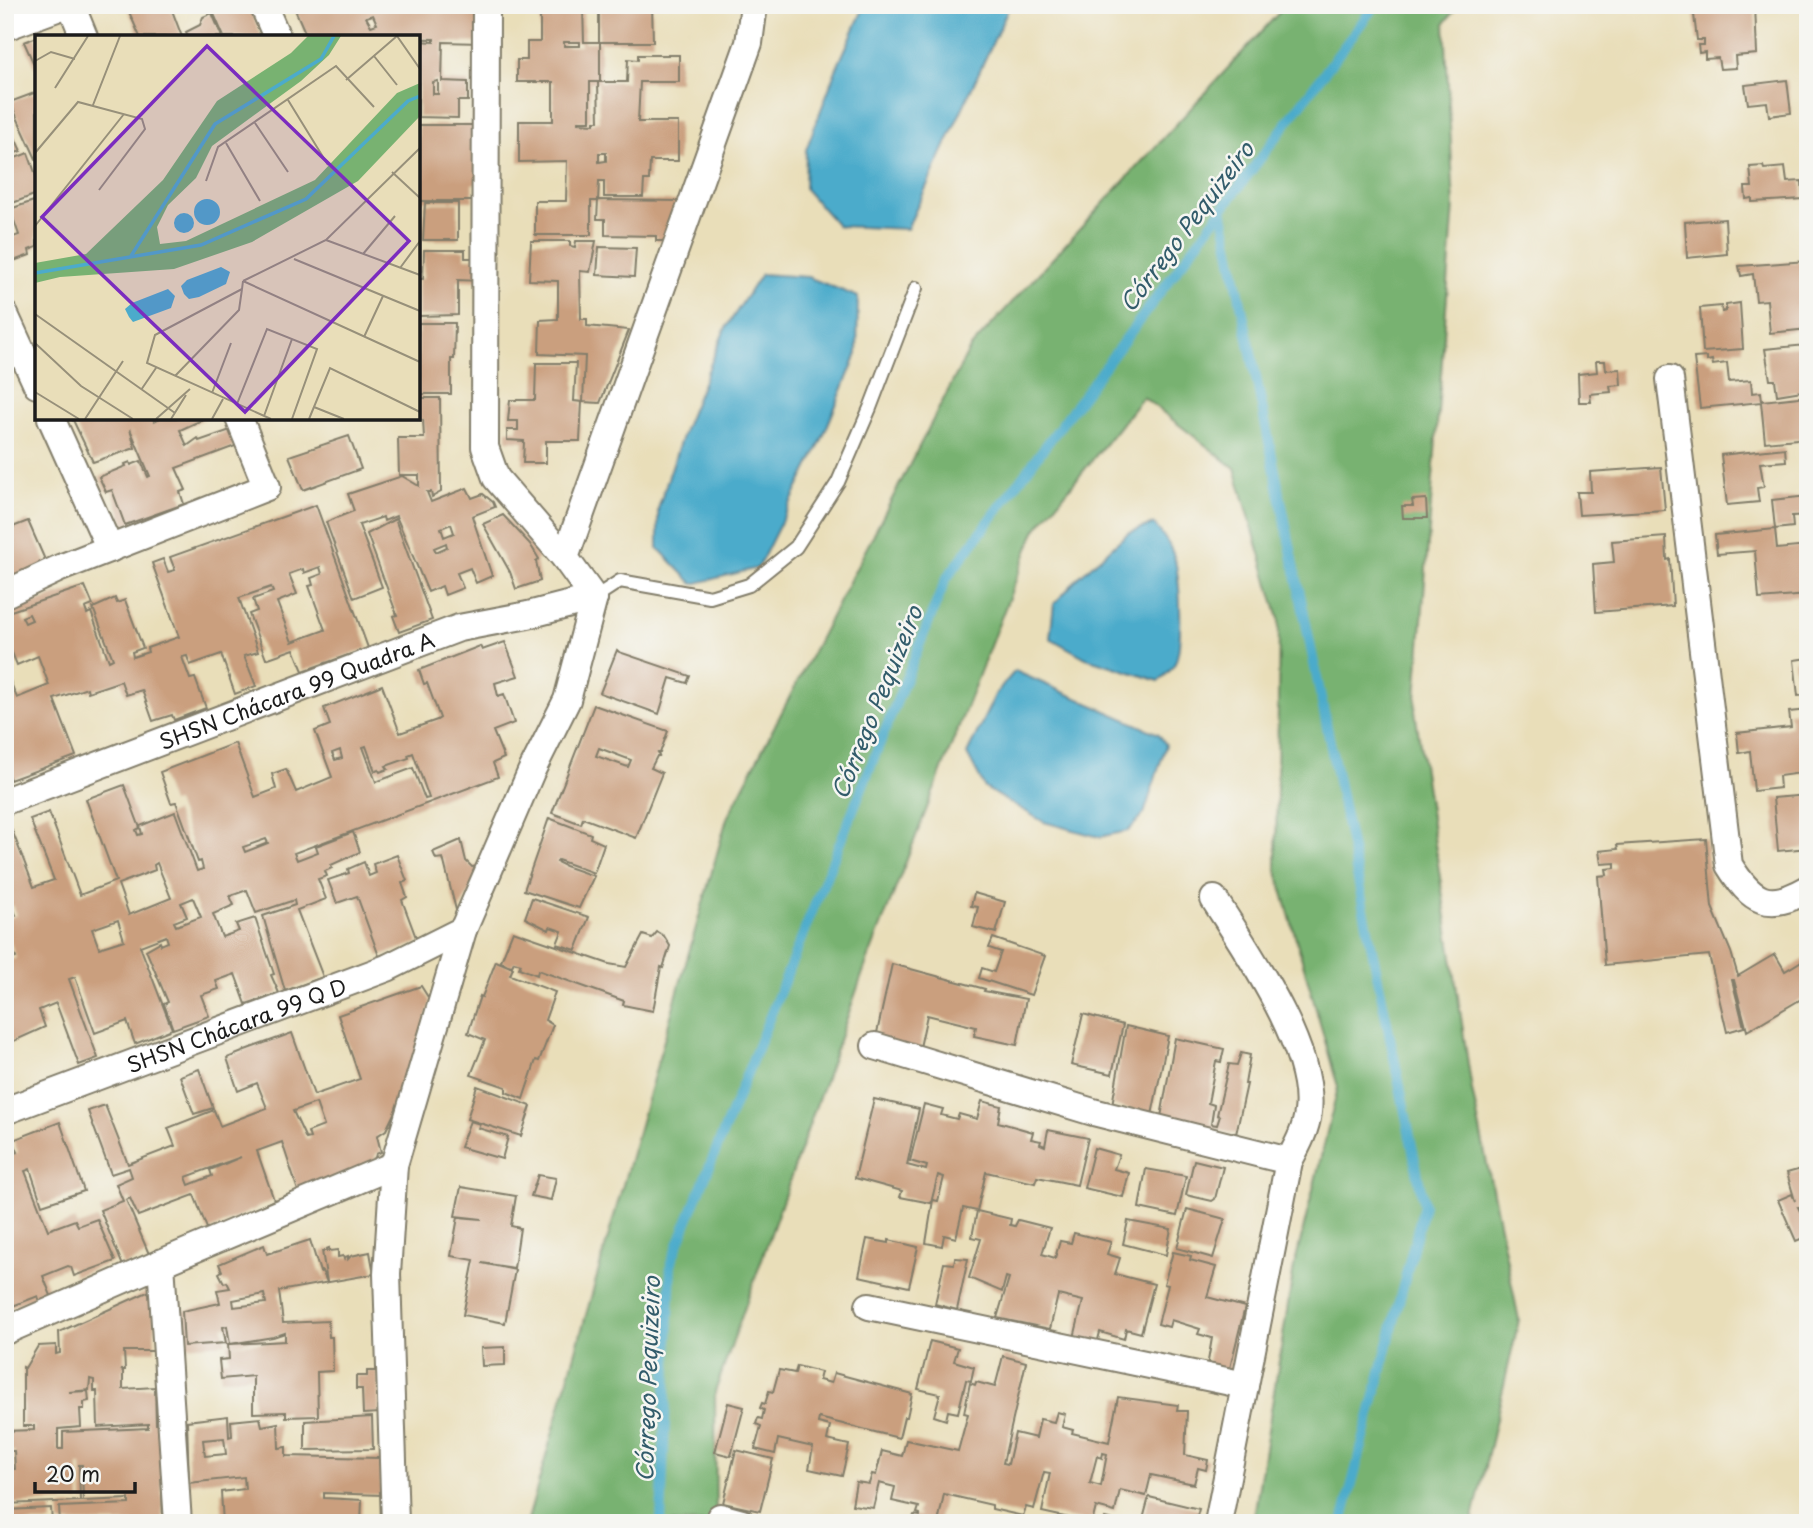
<svg xmlns="http://www.w3.org/2000/svg" width="1813" height="1528" font-family="'Playpen Sans',sans-serif">
<rect width="100%" height="100%" fill="#f6f6f2"/>
<filter id="ink" filterUnits="userSpaceOnUse"><feTurbulence type="fractalNoise" baseFrequency=".0143" numOctaves="2"/><feDisplacementMap in="SourceGraphic" scale="14" xChannelSelector="R" yChannelSelector="G"/><feConvolveMatrix kernelMatrix="1 2 1 2 8 2 1 2 1" color-interpolation-filters="sRGB"/></filter>
<filter id="wash" filterUnits="userSpaceOnUse"><feTurbulence type="fractalNoise" baseFrequency=".00686" numOctaves="4" result="noise"/><feDisplacementMap in="SourceGraphic" scale="28" xChannelSelector="R" yChannelSelector="G"/><feGaussianBlur stdDeviation="1.57" result="paint"/><feColorMatrix in="noise" values="0 0 0 0 0 0 0 0 0 0 0 0 0 0 0 0 0 1.4 0 .05"/><feComposite in="paint" operator="in"/></filter>
<g filter="url(#wash)">
<rect width="100%" height="100%" fill="#e9deb9"/>
<polygon fill="#78b271" stroke="#4a6746" stroke-width="2" points="1286,5 1458,5 1445,23 1454,206 1415,711 1472,1090 1519,1320 1472,1523 1253,1523 1294,1267 1338,1087 1276,868 1279,619 1235,468 1143,397 1035,531 865,967 715,1392 716,1523 527,1523 727,818 970,348"/>
<g fill="#4cabcb" stroke="#346474" stroke-width="2">
<polygon points="865,5 1010,5 907,229 838,226 805,189 806,150 836,70"/>
<polygon points="761,274 808,277 858,297 857,354 820,444 758,568 693,584 658,548 658,509 685,427 724,331"/>
<path d="M1154,524C1160,532 1168,541 1172,551C1181,569 1184,648 1174,665C1171,671 1164,676 1159,681L1086,658L1050,638L1054,604L1080,576L1128,533Z"/>
<polygon points="1015,671 1159,734 1166,745 1144,814 1128,831 1099,837 1044,822 985,788 967,754 996,693"/>
</g>
<g fill="none" stroke-linecap="round" stroke-linejoin="round">
<g stroke="#4cabcb" stroke-width="10">
<polyline points="1222,210 1424,1205 1342,1523"/>
<polyline points="661,1523 671,1262 946,579 1375,5"/>
</g>
</g>
<g id="blocks">
<g fill="#ca9f7e" fill-rule="evenodd">
<polygon points="126,5 170,5 182,37 140,37"/>
<polygon points="210,5 248,5 262,37 224,37"/>
<path d="M293,5H369L370,8L372,5H481L480,43L443,42L442,81L468,82V101H458V118L418,117V41L434,42V39L342,37L341,35L335,37H307ZM373,15L377,24L371,26L366,17ZM438,81V94H433V82Z"/>
<path d="M599,5H652L653,42H600V82H590V121H578V123L594,124V121H599L598,82H627L628,59L638,60V55H679V82H640L638,122H678V161H650L649,180H644L643,197H604V181H599L598,201H591V235H535V201H566L567,161L519,162V121H553V82H517V60H527V42H540V6H583L584,42H599ZM564,42H580V46H564ZM599,153H606V161L599,162Z"/>
<polygon points="1643,5 1673,5 1673,7 1643,9"/>
<polygon points="1698,5 1755,5 1757,54 1735,56 1736,68 1720,69 1718,58 1705,59 1705,52 1699,53 1698,45 1704,45 1704,40 1697,40 1693,6"/>
<polygon points="212,13 222,37 188,37 186,32 200,25 203,17"/>
<polygon points="37,37 37,71 24,42"/>
<polygon points="1787,80 1791,113 1769,116 1767,102 1748,104 1745,85"/>
<polygon points="37,92 37,161 10,102"/>
<polygon points="5,116 21,151 5,157"/>
<polygon points="418,125 472,125 472,141 483,141 483,183 472,184 473,201 418,201"/>
<polygon points="28,153 37,178 37,194 7,205 5,162"/>
<polygon points="1763,166 1764,169 1785,167 1787,182 1802,181 1803,199 1752,202 1752,198 1746,199 1745,187 1752,187 1750,167"/>
<polygon points="37,200 37,247 29,250 30,255 5,264 5,240 19,235 10,209"/>
<polygon points="598,200 680,201 679,233 662,241 656,241 656,236 605,235 605,219 597,219"/>
<polygon points="425,203 458,203 458,240 423,240"/>
<polygon points="1725,219 1727,254 1687,258 1685,222"/>
<polygon points="531,241 570,241 570,246 575,247 576,241 596,241 590,272 580,271 581,319 587,319 587,326 629,330 600,403 583,402 585,356 539,354 540,320 558,319 558,281 529,280"/>
<polygon points="599,247 636,248 634,277 597,275"/>
<polygon points="424,250 465,250 465,258 480,258 480,281 458,280 458,315 418,316 418,279 423,279"/>
<polygon points="1807,261 1808,329 1770,333 1767,300 1756,301 1753,274 1741,276 1739,266"/>
<polygon points="1740,303 1743,349 1703,352 1700,308 1721,306 1722,312 1726,311 1726,305"/>
<path d="M418,323H455L454,359H451V394H422V398H440L441,492L432,497L431,492H427L431,502L467,488L472,498L483,494L493,502L495,507L472,516L492,576L476,583L470,568L457,573L463,588L445,595L442,586L428,592L396,516L384,521L383,517L359,525L382,587L354,598L326,522L354,511L348,494L402,476L419,486V475H399L398,438H424L423,420L418,419ZM451,524L454,533L444,537L441,528ZM446,543L447,547L436,552L434,548Z"/>
<polygon points="1806,345 1808,390 1777,395 1775,380 1770,380 1765,349"/>
<polygon points="1707,357 1707,361 1712,360 1713,365 1727,363 1729,382 1751,380 1752,393 1761,392 1762,401 1808,396 1808,438 1765,442 1761,402 1700,408 1694,358"/>
<polygon points="1596,361 1605,361 1606,370 1620,369 1621,385 1610,386 1611,392 1590,394 1591,402 1579,402 1578,374 1597,372"/>
<polygon points="536,363 576,363 574,401 582,402 580,441 546,441 546,463 523,463 524,441 507,440 507,430 518,430 518,421 508,421 510,400 535,400"/>
<polygon points="72,418 153,418 154,421 160,418 206,418 180,430 187,446 198,438 199,441 239,427 246,442 176,468 186,490 180,492 184,504 125,525 112,490 106,492 99,477 126,466 125,464 130,462 131,465 141,461 148,477 150,476 130,429 135,448 93,462"/>
<polygon points="349,436 361,469 303,490 289,456"/>
<polygon points="1785,448 1786,461 1760,463 1764,487 1757,488 1759,502 1727,505 1721,455"/>
<polygon points="1661,467 1665,510 1579,515 1577,492 1591,492 1590,472"/>
<polygon points="1808,496 1808,515 1792,516 1793,527 1775,529 1772,500"/>
<polygon points="1426,499 1427,518 1403,518 1402,506 1413,506 1412,500"/>
<path d="M316,505L368,648L303,671L294,649L266,659L249,614L257,611L253,599L273,592L271,587L239,598L258,652L244,656L256,686L235,694L221,654L190,665L187,656L182,657L190,679L195,678L206,708L174,720L172,715L153,721L142,690L126,695L121,681L88,692L87,688L54,699L76,756L10,780L5,768V668L17,698L49,685L38,656L17,665L5,635V613L85,586L93,605L85,608L87,614L91,612L109,661L113,659L93,608L115,598L117,603L125,600L143,648L132,652L133,657L148,652L147,648L179,637L152,563L163,559L168,572L175,570L170,557ZM320,567L322,574L311,578L313,585L309,586L325,630L292,642L277,602L297,594L289,574L303,569L304,573ZM29,614L32,620L25,623L22,617Z"/>
<polygon points="503,515 530,544 539,559 536,561 540,581 516,589 510,572 483,524"/>
<polygon points="395,519 432,620 399,632 393,616 397,615 367,534"/>
<polygon points="28,521 49,569 5,587 5,530"/>
<polygon points="1775,529 1777,549 1808,546 1808,595 1759,599 1755,551 1717,554 1715,535"/>
<polygon points="1666,537 1667,560 1670,559 1673,606 1596,612 1593,564 1614,562 1612,541"/>
<path d="M505,642L518,676L495,683L498,696L504,694L514,723L493,731L504,758L493,763L498,777L294,853L297,860L318,852L316,846L353,832L360,852L331,865L332,868L325,871L327,876L318,879L326,899L297,910L323,977L285,991L263,916L295,905L294,900L256,913L247,890L230,896L234,905L213,914L222,937L239,931L236,924L255,918L274,974L271,975L279,993L246,1004L235,974L216,981L219,989L201,995L209,1016L173,1029L164,1004L168,1002L146,950L160,942L161,945L168,942L166,936L140,946L172,1029L135,1044L127,1021L95,1033L75,977L69,979L98,1058L79,1065L56,1003L39,1010L45,1027L5,1045V962L16,958L5,928V920L16,915L12,905L5,907V827L10,825L34,887L48,882L54,880L30,819L49,812L80,895L116,881L86,799L124,785L140,828L136,830L138,835L142,834L140,826L175,812L197,871L203,869L201,861L198,862L176,802L171,803L160,772L235,743L255,797L276,789L272,774L286,769L296,792L332,777L315,731L330,725L324,708L382,685L400,733L437,720L440,718L427,683L424,684L419,670L480,646L482,650ZM366,746L375,771L379,770L380,772L388,769L386,766L409,758L408,755L413,753L429,798L425,799L413,768L376,782L363,747ZM340,750L342,758L335,760L332,753ZM266,839L268,843L245,852L243,847ZM157,863L171,898L129,915L118,884L155,870L154,865ZM193,898L201,917L176,926L174,922L187,917L181,903ZM118,920L124,940L99,948L92,929Z"/>
<polygon points="617,650 619,652 690,676 687,683 670,678 659,714 600,693"/>
<polygon points="1808,658 1808,695 1798,696 1794,660"/>
<path d="M594,705L668,731L660,753H658L659,756H657L651,768L662,773L636,838L583,818L581,824L552,813ZM599,748L631,760L628,767L596,756Z"/>
<polygon points="1808,710 1808,772 1779,776 1780,788 1754,791 1750,751 1739,753 1737,733 1791,727 1789,712"/>
<polygon points="1808,795 1808,848 1778,851 1773,798"/>
<polygon points="549,818 591,834 590,838 604,844 594,873 558,860 557,862 565,866 594,876 579,908 524,890"/>
<polygon points="1706,839 1712,907 1731,952 1738,976 1775,954 1785,971 1808,957 1808,995 1747,1031 1734,980 1732,980 1744,1027 1727,1032 1709,955 1605,965 1598,876 1607,875 1606,869 1615,868 1615,863 1601,864 1599,851 1618,849 1617,845"/>
<polygon points="461,840 466,861 472,867 484,865 457,914 443,858 436,859 433,852"/>
<polygon points="397,855 407,881 402,883 407,897 402,900 418,943 379,956 357,896 337,903 328,880 349,873 348,869 364,862 369,876 376,873 373,864"/>
<polygon points="974,893 1005,902 996,933 973,927 978,907 971,906"/>
<polygon points="532,898 589,917 576,950 557,944 562,931 550,927 549,930 525,918"/>
<polygon points="513,931 609,964 626,967 643,935 652,938 657,932 664,936 670,946 663,968 661,967 653,1011 623,1005 624,1001 538,970 537,975 519,968 521,964 514,962 512,966 508,965 501,961"/>
<polygon points="993,938 1045,956 1031,995 979,978 982,968 994,972 1001,952 989,948"/>
<polygon points="5,942 11,956 5,958"/>
<polygon points="496,961 513,968 510,975 555,992 545,1020 553,1025 539,1061 536,1060 523,1099 506,1092 506,1087 471,1075 485,1040 468,1033 480,996 482,997"/>
<polygon points="892,964 985,989 984,991 1026,999 1017,1045 974,1036 976,1027 927,1015 919,1052 875,1042"/>
<path d="M421,986L431,1002L402,1097L386,1130L377,1136L381,1152L376,1154L374,1161L299,1194L282,1142L257,1151L274,1200L208,1231L194,1195L138,1216L130,1198L126,1200L149,1254L123,1266L100,1210L123,1201L116,1184L132,1177L129,1168L111,1174L88,1111L105,1105L128,1164L175,1146L168,1128L214,1110L220,1126L267,1108L257,1083L238,1091L227,1058L245,1051V1050L292,1033L314,1095L360,1079L338,1015ZM316,1103L324,1126L308,1132L310,1138L306,1139L293,1111ZM241,1157L210,1170L212,1176L189,1185L186,1177Z"/>
<polygon points="1083,1014 1123,1025 1112,1074 1071,1065"/>
<polygon points="1126,1026 1168,1036 1152,1115 1112,1105"/>
<polygon points="1175,1038 1224,1049 1221,1062 1216,1061 1208,1103 1214,1105 1211,1124 1217,1125 1220,1116 1217,1115 1229,1064 1237,1065 1241,1053 1250,1055 1245,1084 1247,1084 1236,1134 1161,1117"/>
<polygon points="199,1069 213,1108 194,1114 180,1076"/>
<polygon points="477,1086 531,1106 521,1136 467,1119"/>
<polygon points="874,1099 919,1109 907,1165 926,1170 927,1166 910,1161 924,1104 943,1109 941,1115 957,1119 959,1114 977,1119 982,1101 1001,1106 998,1122 1033,1132 1031,1139 1041,1141 1040,1144 1045,1146 1048,1130 1088,1138 1077,1185 1037,1177 1035,1183 986,1172 977,1211 1011,1219 1010,1225 1015,1226 1018,1220 1050,1228 1042,1254 1055,1258 1060,1241 1071,1243 1074,1233 1111,1242 1107,1254 1120,1258 1115,1274 1154,1284 1141,1333 1126,1329 1124,1339 1100,1332 1097,1344 1074,1338 1083,1301 1058,1295 1050,1329 997,1318 1009,1278 1006,1277 1002,1292 969,1278 981,1239 972,1237 977,1211 963,1208 956,1238 944,1235 942,1246 926,1243 933,1200 938,1201 944,1177 938,1175 931,1203 900,1197 902,1191 855,1178"/>
<polygon points="470,1121 480,1124 478,1128 508,1137 502,1159 460,1147"/>
<polygon points="60,1122 84,1191 42,1205 30,1169 25,1171 48,1230 75,1220 78,1226 97,1219 115,1261 74,1276 71,1267 68,1266 43,1276 52,1298 41,1305 38,1296 5,1309 5,1200 11,1198 5,1181 5,1158 18,1152 13,1140"/>
<polygon points="1094,1148 1119,1155 1114,1169 1129,1173 1123,1197 1084,1188"/>
<polygon points="1194,1160 1223,1167 1215,1199 1212,1201 1186,1195"/>
<polygon points="1808,1167 1808,1217 1804,1218 1801,1207 1798,1207 1808,1227 1808,1236 1796,1241 1778,1200 1792,1194 1795,1201 1787,1173"/>
<polygon points="1146,1169 1186,1176 1177,1216 1139,1208"/>
<polygon points="538,1175 556,1178 551,1200 531,1196"/>
<polygon points="461,1187 516,1196 511,1226 520,1228 514,1268 482,1263 515,1270 505,1323 463,1315 474,1260 451,1256 458,1217 482,1219 455,1216"/>
<polygon points="1187,1209 1225,1219 1213,1258 1177,1248"/>
<polygon points="1128,1221 1171,1229 1166,1255 1123,1244"/>
<polygon points="867,1239 889,1243 889,1240 918,1247 909,1287 859,1276"/>
<path d="M310,1240L320,1272L322,1271L327,1282L322,1251H327L326,1249L329,1248V1251L338,1250V1257L343,1256L344,1259L345,1257L348,1256V1259L351,1256L370,1252L374,1274L279,1291L283,1323L328,1321L329,1337H332L333,1371L317,1372L318,1416L286,1417V1412L253,1413V1376L221,1379L219,1360L229,1359L228,1344H230L227,1326L223,1327L226,1343L184,1346L182,1311L220,1303L217,1290L230,1288L227,1282L224,1283L219,1273L222,1271L219,1264L264,1245L267,1254ZM264,1294L266,1303L234,1307L233,1300ZM285,1333V1341L230,1344L273,1337Z"/>
<polygon points="1173,1252 1191,1256 1190,1260 1216,1267 1207,1297 1245,1307 1229,1372 1207,1367 1212,1338 1198,1334 1200,1329 1171,1320 1169,1327 1158,1324 1168,1285 1164,1284"/>
<polygon points="955,1258 968,1259 957,1310 935,1304 944,1263 954,1264"/>
<path d="M154,1289L155,1351H124L125,1370H121L123,1371V1389L155,1387L156,1424H160L163,1523H60L59,1507L129,1504V1499L83,1501L82,1465H79L80,1501L5,1504V1469H15L14,1451H5V1431L34,1430V1426H23V1367L25,1368L38,1346L56,1345V1354L60,1353L59,1332ZM90,1379L94,1380V1391H97L98,1427L148,1424V1428L63,1432V1449H58V1429L81,1427L80,1409H84V1402L89,1401L88,1391L69,1392L89,1390Z"/>
<polygon points="930,1341 958,1348 954,1361 974,1367 971,1381 966,1380 958,1413 948,1411 946,1420 934,1416 940,1394 918,1389"/>
<polygon points="505,1347 505,1365 482,1366 481,1348"/>
<path d="M1003,1356L1026,1362L1003,1463L1008,1464L1015,1433L1036,1438L1040,1419L1054,1422L1057,1412L1065,1414L1062,1427L1073,1430L1072,1433L1109,1442L1118,1397L1178,1405L1177,1411H1187L1185,1455L1208,1460L1206,1470L1198,1468L1194,1484L1151,1475L1146,1496L1120,1490L1115,1512L1096,1507L1092,1523L1042,1512L1050,1473L1044,1472L1034,1509L1026,1507L1023,1516L992,1509V1505L944,1494L938,1523H911L914,1515L920,1516V1514L917,1513L919,1507L892,1501L895,1487L879,1483L873,1508L852,1505L856,1482L869,1484L872,1474L876,1475L882,1451L902,1456L906,1440L958,1451L968,1414L964,1413L970,1383L975,1385L976,1382L995,1387ZM1103,1453L1107,1454L1101,1486L1090,1483L1097,1456L1102,1458Z"/>
<polygon points="797,1366 821,1372 819,1380 831,1383 834,1373 912,1394 907,1417 904,1417 899,1438 819,1418 818,1423 830,1426 827,1440 849,1445 842,1476 809,1469 813,1447 778,1439 775,1454 755,1449 761,1426 756,1424 758,1418 762,1419 764,1410 760,1408 762,1403 765,1404 769,1391 773,1392 779,1370 795,1373"/>
<polygon points="367,1371 378,1371 379,1413 363,1414 362,1389 356,1389 356,1376 367,1376"/>
<polygon points="728,1403 744,1407 731,1456 715,1452"/>
<path d="M228,1416L229,1437L232,1436L231,1421L260,1418L262,1426L278,1423L279,1448L286,1447V1456L380,1458L382,1495L324,1493V1498L362,1500L361,1523H223L221,1492L245,1489L244,1477L189,1483L187,1421ZM224,1438L226,1454L205,1456L203,1440Z"/>
<polygon points="372,1417 373,1449 305,1450 305,1421"/>
<polygon points="736,1450 773,1459 760,1511 723,1503"/>
<polygon points="1149,1497 1199,1509 1195,1523 1142,1523"/>
<polygon points="51,1508 52,1523 5,1523 5,1510"/>
<polygon points="1105,1518 1121,1522 1121,1523 1103,1523"/>
</g>
</g>
</g>
<g filter="url(#ink)">
<use href="#blocks" fill-opacity="0" stroke="#827d6a" stroke-width="2"/>
<g fill="none" stroke-linecap="round" stroke-linejoin="round">
<defs>
<polyline id="lane" points="594,598 620,581 710,597 749,585 796,547 838,482 870,408 916,288"/>
<g id="street">
<polyline points="71,5 84,37"/>
<polyline points="263,5 277,37"/>
<polyline points="486,5 485,447 496,478 565,558"/>
<polyline points="5,27 65,5"/>
<polyline points="5,315 37,385"/>
<path d="M1670,379L1729,865C1752,902 1768,912 1808,889"/>
<polyline points="51,418 110,549"/>
<polyline points="5,594 60,568 267,487 239,418"/>
<polyline points="594,598 565,558 749,43 754,5"/>
<path id="s1" d="M5,801L459,628L528,615L594,598"/>
<path d="M1214,899C1247,951 1316,1050 1308,1112C1306,1130 1297,1146 1289,1161L1218,1523"/>
<polyline points="875,1046 1093,1112 1289,1161"/>
<path id="s2" d="M5,1111L387,968L463,930"/>
<polyline points="161,1263 178,1523"/>
<polyline points="869,1306 1245,1385"/>
<polyline points="5,1331 161,1263 394,1165"/>
<polyline points="720,1517 742,1523"/>
<polyline points="395,1523 387,1274 394,1165 463,930 531,772 567,700 594,598"/>
</g>
</defs>
<use href="#lane" stroke="#827d6a" stroke-width="16"/>
<use href="#street" stroke="#827d6a" stroke-width="30"/>
<use href="#lane" stroke="#fff" stroke-width="12"/>
<use href="#street" stroke="#fff" stroke-width="26"/>
</g>
</g>
<g text-anchor="middle" dominant-baseline="central" stroke-width="5" stroke-linejoin="round" paint-order="stroke">
<g font-size="21" fill="#1c1c1c" stroke="#f6f6f2">
<text stroke="none"><textPath href="#s1" startOffset="312">SHSN Chácara 99 Quadra A</textPath></text>
<text stroke="none"><textPath href="#s2" startOffset="247">SHSN Chácara 99 Q D</textPath></text>
</g>
<g font-size="23" font-style="italic" fill="#325c6b" stroke="#f6f6f2">
<text transform="translate(1186 226) rotate(-53)">Córrego Pequizeiro</text>
<text transform="translate(876 702) rotate(-68)">Córrego Pequizeiro</text>
<text transform="translate(647 1379) rotate(-88)">Córrego Pequizeiro</text>
</g>
</g>
<g transform="translate(35 35)">
<rect width="385" height="385" fill="#e9deb9"/>
<path d="M273,1H306L294,20L266,46L177,111L161,143L133,170L122,192L125,209L151,206L280,145L362,58L385,48V81L323,146L217,207L139,234L25,242L0,248V228L51,219L128,145L182,66L256,18Z" fill="#78b271"/>
<path d="M159 177a13 13 0 1 1 26 0a13 13 0 1 1-26 0ZM139 188a10 10 0 1 1 20 0a10 10 0 1 1-20 0ZM186,232L195,237L191,249L164,262L154,264L149,259L146,251L152,245ZM133,254L140,261L136,273L98,287L94,282L90,274L97,268Z" fill="#4cabcb"/>
<path fill="none" stroke="#4cabcb" stroke-width="3.5" d="M96,221L180,89L286,24L299,1M0,238L166,210L271,164L373,66L385,61"/>
<path fill="none" stroke="#97907a" stroke-width="2" d="M339,21L362,50M0,26L16,17L40,24M311,45L362,1L385,34M20,53L53,1M253,65L293,130M58,70L85,1M220,88L253,137M191,108L225,166M0,118L43,67L107,84L110,94L64,155M357,137L385,163M171,146L183,112L301,31L339,72M0,191L89,79M291,205L385,240M328,219L360,181M259,224L385,276M365,233L385,206M208,246L207,254L120,300L112,328L236,384M208,246L291,205L385,113M208,246L385,327M0,279L140,378M329,302L348,261M0,308L46,351L98,384M140,341L204,275L207,254M106,355L121,333M0,357L44,384M177,358L196,308M202,369L232,294L282,314L257,384M279,372L309,384M229,381L257,304M50,384L88,326M121,384L155,354M136,384L151,360M177,384L188,364M274,384L295,333L385,377"/>
<path fill="#7b2cbf" fill-opacity="0.15" stroke="#7b2cbf" stroke-width="3.5" d="M172,11L374,206L210,377L7,182Z"/>
<rect width="385" height="385" fill="none" stroke="#1c1c1c" stroke-width="3.5"/>
</g>
<rect width="1813" height="1528" fill="none" stroke="#f6f6f2" stroke-width="28"/>
<path d="M35 1482v10h100v-10" fill="none" stroke="#1c1c1c" stroke-width="3.5"/>
<text x="46" y="1482" font-size="21" fill="#1c1c1c" stroke="#f6f6f2" stroke-width="5" paint-order="stroke">20 m</text>
</svg>
